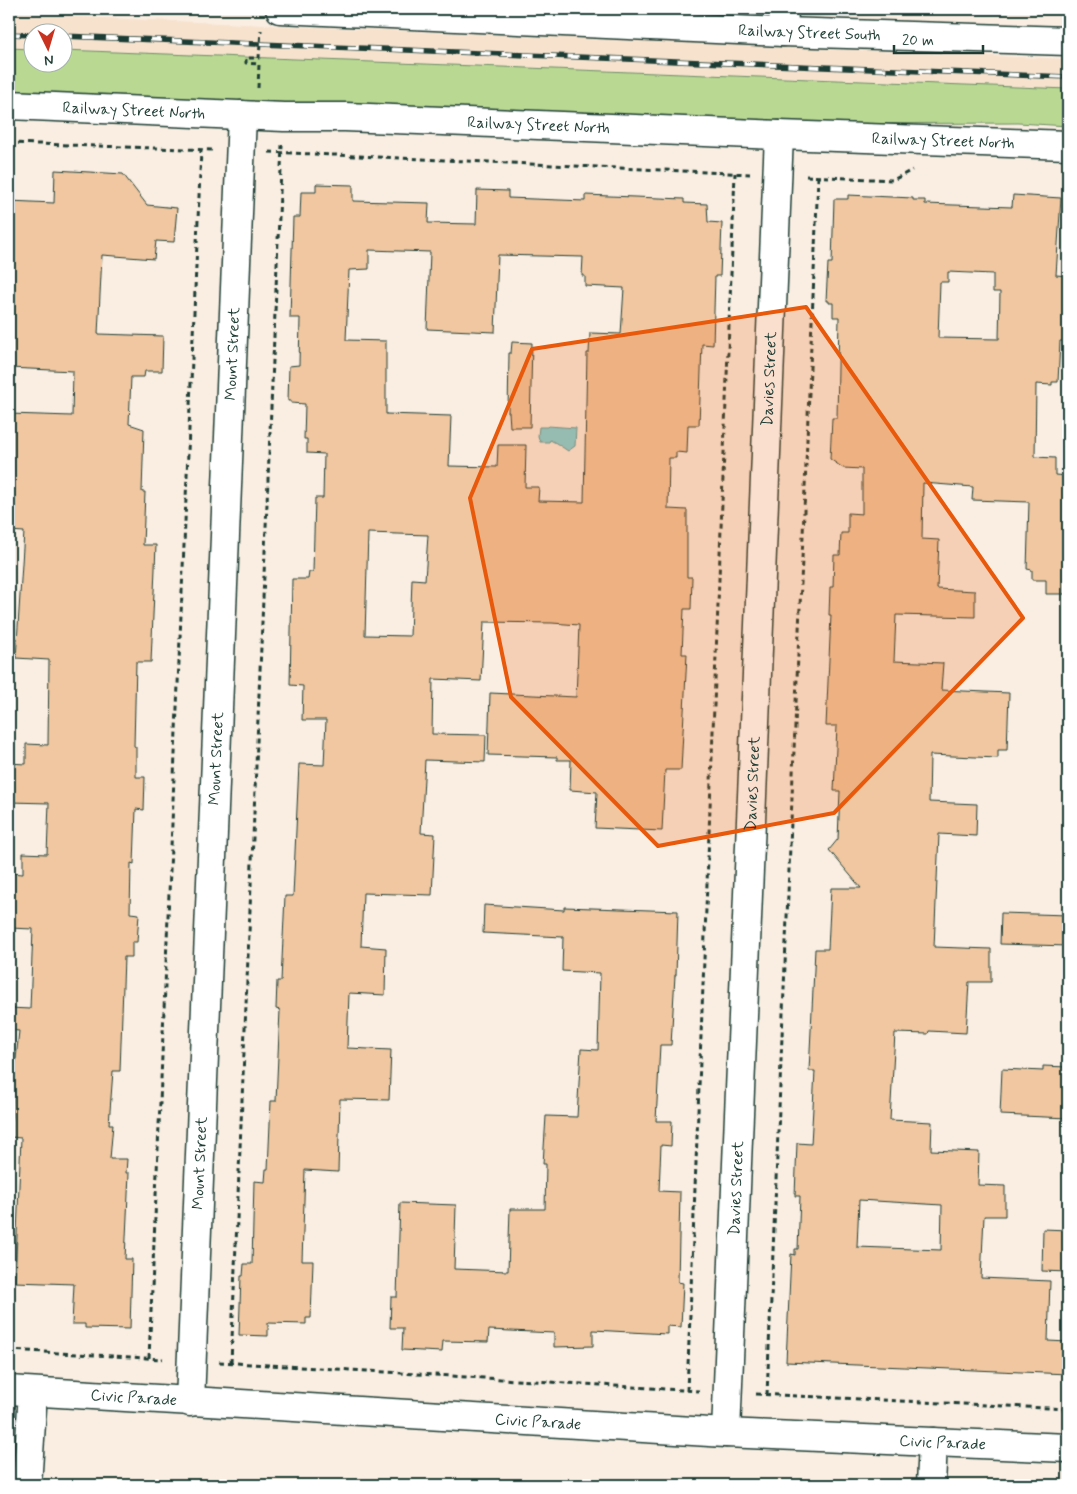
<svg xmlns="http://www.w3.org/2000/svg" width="1077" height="1494" font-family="Mynerve,sans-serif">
<rect width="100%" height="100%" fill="#faeee2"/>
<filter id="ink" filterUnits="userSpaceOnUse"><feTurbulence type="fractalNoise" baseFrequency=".02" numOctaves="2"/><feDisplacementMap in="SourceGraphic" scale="10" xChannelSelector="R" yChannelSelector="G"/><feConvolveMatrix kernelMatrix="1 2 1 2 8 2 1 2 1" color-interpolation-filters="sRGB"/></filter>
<g filter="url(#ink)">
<polygon fill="#f7e2ce" points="9,14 1068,59 1068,89 63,50 62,32 32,32 32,49 9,48"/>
<polygon fill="#b9d992" stroke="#6c8b63" points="9,48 32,49 32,62 62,62 63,50 1068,89 1068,126 1018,123 800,124 9,91"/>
<polygon fill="#83d4db" stroke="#5b9898" points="548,426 576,428 575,446 568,451 556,443 550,440 549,442 540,442 538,436 539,427 547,427"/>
<g fill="#f0c7a0" stroke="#1f3d34" fill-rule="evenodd">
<polygon points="55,170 123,174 147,205 177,208 174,242 156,241 154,259 102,255 98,334 163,336 162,371 145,371 144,377 131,377 129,424 144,429 142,492 145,492 143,545 156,545 151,662 136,662 134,746 136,747 136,777 145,777 144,810 136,809 134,864 131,863 130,913 139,914 137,942 132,942 132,957 124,957 120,1071 113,1071 109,1124 113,1124 110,1159 127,1159 126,1173 129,1173 125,1259 132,1259 130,1329 85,1328 85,1324 72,1324 74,1284 15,1282 21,1138 10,1137 13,1087 19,1031 9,1030 9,1008 30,1009 33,929 9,928 9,873 23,874 23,853 47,854 49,803 9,802 9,763 26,764 26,744 48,745 49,660 16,658 24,532 9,531 9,414 72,416 73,371 9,368 9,201 54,203"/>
<path d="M316,184L353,185V201L429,203L428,223L476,224L477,190L508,191V198L585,201V195L684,199V203L707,204L708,222L722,223L720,276H715L713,345L702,344L699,425H688L687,453L676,452V458H669L668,509L687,510V577H692L691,609H684L682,654H687L681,770H665L662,831L595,828L597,792L570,790L571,760H557V757L488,755L490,693L576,697L579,625L552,623L484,622L481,681L433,679L432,734L486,735L485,762L425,760L421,833L435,834L432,895L363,893L361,946L386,948L385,995L349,993L347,1048L391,1050L389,1100L340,1099L338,1172L305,1170L302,1261H313L311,1318H306V1324L268,1323V1336L239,1335L241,1276H243L244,1264H252L254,1181L265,1182L266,1169H268L271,1101H276L280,1010L276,1009L277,981H281L285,896H293L299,764L324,765L326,720H302L303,686L290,685L292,579H308L309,572H313L315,498H323L324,454L307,453V439H304L305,404L291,403V401H288L289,366L299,365L300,318H290L293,217H300L301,192H316ZM369,250L430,252L427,329L495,332L498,255L583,257L582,276H585V286L624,288L621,334L590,333L589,353H587L584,502L538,501L539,487H525L526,445H498L497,467L449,466L451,416L386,414V341L346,340L349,270L369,269ZM368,533L428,535L425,580L412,579L410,636L365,635Z"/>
<path d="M848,195L913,198V200H925V204L1012,207L1013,195L1061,198L1056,275L1068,276V341H1060L1058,382H1052V385L1036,384L1035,457L1055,458V475L1068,476V594H1046V580H1032V570L1027,569L1029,502L972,500L973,487L923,483L922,539L939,540L937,589L975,591V617L896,615L894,661L943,663L941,690L1009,693L1007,750H998V758L930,755L929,802L977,804L976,836L939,834L934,947L991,949V982H969L966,1033L929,1031L928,1034L895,1033L890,1120L932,1122L931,1150L979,1152L978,1185L1005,1186V1216H984L981,1278L1050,1281L1048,1341L1068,1342V1374L786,1362L791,1254L795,1255V1249H798L800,1196H795L797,1143L811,1144L815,1071H809L815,949H828L831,888H861L829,850L838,839L840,791H834L837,726H826L831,615H829L830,587H833L834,555H840L841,533H848V513L862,514V469L843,468L830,459L832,418H837L839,317H833V303H829V301H826L828,263H832L834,199H848ZM948,272L993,274V292H1000L999,339L938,338L940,282H948ZM859,1200L942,1205L941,1250L857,1247Z"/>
<polygon points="512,342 532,343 530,427 510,427 509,412 508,412 509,353 511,353"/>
<polygon points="484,905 564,910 564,907 678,911 676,975 675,975 671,1045 660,1045 656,1121 672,1121 671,1146 661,1145 659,1191 680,1192 678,1282 683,1283 681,1327 667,1326 667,1334 593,1330 593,1346 554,1347 554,1333 489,1330 488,1342 443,1341 442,1352 402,1350 403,1328 390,1328 391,1297 397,1297 400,1203 456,1205 454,1269 508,1271 510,1209 545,1209 546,1164 543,1164 546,1116 577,1117 581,1049 598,1050 600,973 562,971 563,937 483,933"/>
<polygon points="1001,913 1068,915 1068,946 1000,944"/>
<polygon points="1043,1066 1068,1067 1068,1118 1000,1115 1002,1069 1043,1071"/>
<polygon points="1043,1229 1068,1230 1068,1272 1042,1271"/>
</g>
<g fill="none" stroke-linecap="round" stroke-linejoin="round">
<defs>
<g id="minor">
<path id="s1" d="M280,9L783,32L1068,41"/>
<polyline points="783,32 784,9"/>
<path id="s2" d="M9,105L284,117H345L779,135L1068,145"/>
<path id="s3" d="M9,1390L726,1433L1068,1448"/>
<path id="s4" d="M190,1402L242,115"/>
<path id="s5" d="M726,1433L779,135"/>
<polyline points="27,1485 33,1392"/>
<polyline points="931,1485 933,1442"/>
</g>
</defs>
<use href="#minor" stroke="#1f3d34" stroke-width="31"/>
<g stroke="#1f3d34" stroke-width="3" stroke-dasharray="5 4" stroke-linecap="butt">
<polyline points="258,88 259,64 246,63 246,58 259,58 261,30"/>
<polyline points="9,143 213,150"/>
<polyline points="269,152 750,174"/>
<polyline points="806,176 893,180 912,170"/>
<polyline points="9,1350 163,1359"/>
<polyline points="149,1358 201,150"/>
<polyline points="219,1362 699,1391"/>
<polyline points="231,1363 282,145"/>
<polyline points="687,1391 735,173"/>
<polyline points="756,1394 1068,1409"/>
<polyline points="767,1395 818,177"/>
</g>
<use href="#minor" stroke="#fff" stroke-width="28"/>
<defs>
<g id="rail">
<polyline points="9,34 32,35"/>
<polyline points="62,36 1068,77"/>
</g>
</defs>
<use href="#rail" stroke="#1f3d34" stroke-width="5.5"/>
<use href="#rail" stroke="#fff" stroke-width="4" stroke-dasharray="11" stroke-linecap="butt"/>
</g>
</g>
<path fill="#e8590c" fill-opacity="0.2" stroke="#e8590c" stroke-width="4" stroke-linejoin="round" d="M806,307L1023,618L834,813L658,846L511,697L470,498L532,349Z"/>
<g text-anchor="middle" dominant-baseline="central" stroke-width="5" stroke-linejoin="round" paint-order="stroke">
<g font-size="16" fill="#1f3d34" stroke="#fff">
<text stroke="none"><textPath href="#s1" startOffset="530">Railway Street South</textPath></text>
<text stroke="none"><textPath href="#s2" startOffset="125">Railway Street North</textPath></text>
<text stroke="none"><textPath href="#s2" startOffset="530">Railway Street North</textPath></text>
<text stroke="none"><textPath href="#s2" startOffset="935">Railway Street North</textPath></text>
<text stroke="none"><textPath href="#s4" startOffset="1049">Mount Street</textPath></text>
<text stroke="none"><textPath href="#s5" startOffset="1055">Davies Street</textPath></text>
<text stroke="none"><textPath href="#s4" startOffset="644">Mount Street</textPath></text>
<text stroke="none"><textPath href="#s5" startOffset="650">Davies Street</textPath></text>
<text stroke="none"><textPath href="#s4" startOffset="239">Mount Street</textPath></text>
<text stroke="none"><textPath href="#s5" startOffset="245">Davies Street</textPath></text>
<text stroke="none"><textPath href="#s3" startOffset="125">Civic Parade</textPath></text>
<text stroke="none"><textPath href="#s3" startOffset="530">Civic Parade</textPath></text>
<text stroke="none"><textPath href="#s3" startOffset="935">Civic Parade</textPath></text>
</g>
</g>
<rect width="1077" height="1494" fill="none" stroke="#fff" stroke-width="30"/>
<rect x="15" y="15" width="1047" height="1464" fill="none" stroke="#1f3d34" stroke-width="2" filter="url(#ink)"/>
<g transform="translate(48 48) rotate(175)"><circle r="24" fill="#ffffff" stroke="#a5b1ae"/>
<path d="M0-4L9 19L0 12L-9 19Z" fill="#c8321e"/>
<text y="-8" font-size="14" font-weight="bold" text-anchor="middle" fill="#1f3d34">N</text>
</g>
<path d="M894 45v8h89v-8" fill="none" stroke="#1f3d34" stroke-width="2.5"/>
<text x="902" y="45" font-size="15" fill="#1f3d34" stroke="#ffffff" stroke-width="4" paint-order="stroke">20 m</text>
</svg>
